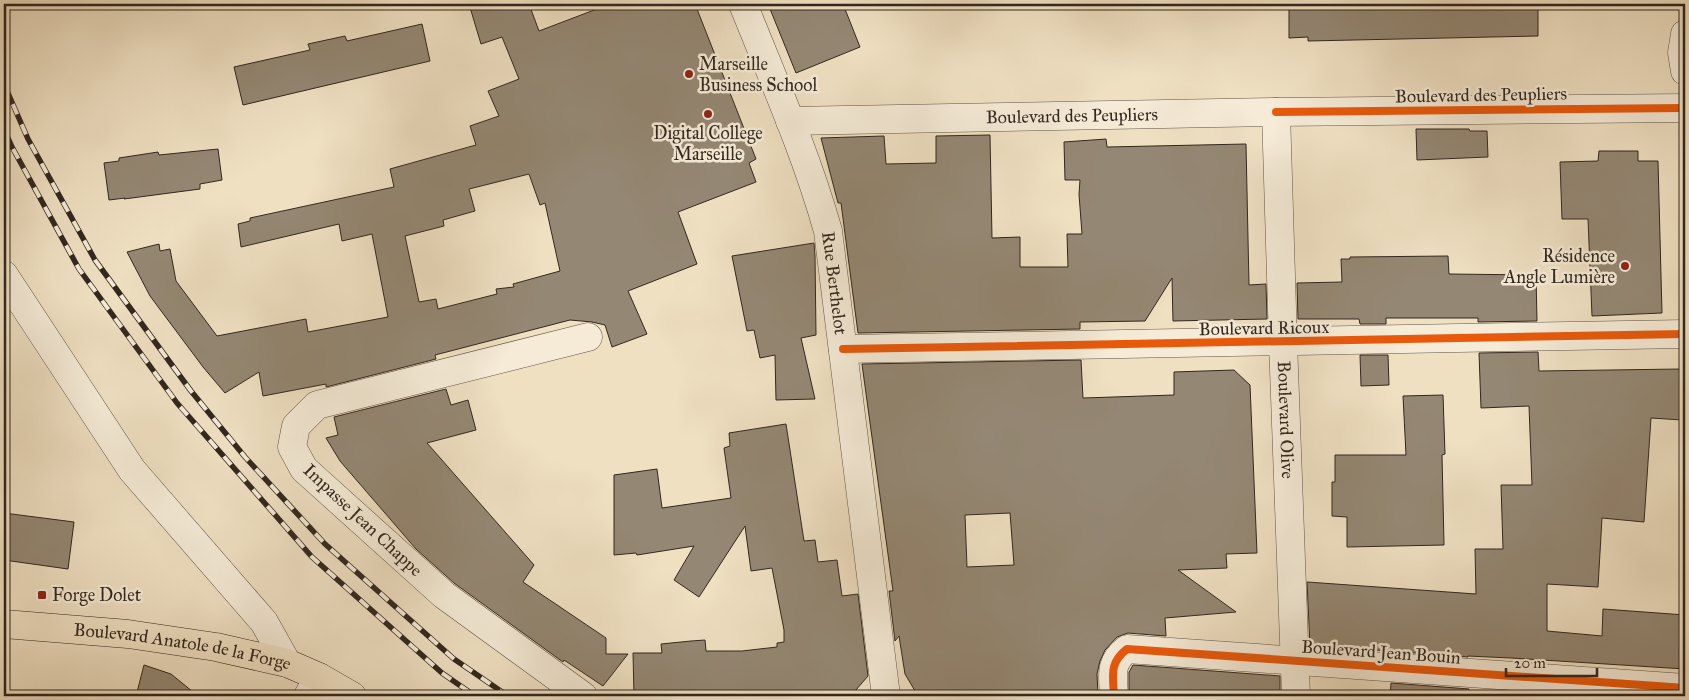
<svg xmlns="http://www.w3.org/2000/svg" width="1689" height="700" font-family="'IM FELL Great Primer',serif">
<rect width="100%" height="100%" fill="#efe0c2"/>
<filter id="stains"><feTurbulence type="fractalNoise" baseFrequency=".004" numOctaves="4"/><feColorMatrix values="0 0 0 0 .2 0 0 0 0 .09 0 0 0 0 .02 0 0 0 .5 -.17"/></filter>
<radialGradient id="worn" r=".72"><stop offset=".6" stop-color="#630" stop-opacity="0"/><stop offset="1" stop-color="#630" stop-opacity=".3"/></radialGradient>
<g fill="#948773" stroke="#32271e" fill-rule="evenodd">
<path d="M469,4H529L539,31L610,4H695L756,159L749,163L756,182L678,212L697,264L628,291L647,334L612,347L605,325L592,322L570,320L435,355L436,359L326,387V384L263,396L259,372L225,393L203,367L150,296L127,252L159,244L160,251L170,249L176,281L217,336L306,319L308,332L388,317L372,234L342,241L339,224L241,247L238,224L250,221V218L394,187L390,169L476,145L470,126L499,116L488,91L519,79L502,37L481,44ZM529,174L540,205L545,203L560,271L513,284L514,287L496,289L497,294L438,309L436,299L419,302L405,236L444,226L443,220L475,211L469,189Z"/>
<polygon points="768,4 843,4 860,47 796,73"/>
<polygon points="1289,4 1538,4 1538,36 1308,41 1308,37 1289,38"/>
<polygon points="422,24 430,61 243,105 234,67 310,50 308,44 345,36 347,41"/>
<polygon points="1416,129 1469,129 1470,131 1487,131 1488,157 1417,160"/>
<polygon points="990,135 992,238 1020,237 1020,267 1068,267 1067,234 1082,234 1079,194 1080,180 1065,180 1064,142 1106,139 1107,147 1246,144 1249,285 1266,284 1267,319 1173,321 1172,278 1145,321 1080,322 1080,329 858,333 841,203 838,203 821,138 884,136 886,164 936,163 936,136"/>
<polygon points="218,149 222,180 200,184 200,189 124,199 125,198 109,200 104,163 119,161 119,158 158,152 159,155"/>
<polygon points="1599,151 1638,151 1638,161 1658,161 1662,313 1592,316 1588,219 1562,219 1560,162 1598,161"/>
<polygon points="814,243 815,256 816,335 801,338 815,399 776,400 775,355 760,358 754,330 747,331 732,256"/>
<polygon points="1448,256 1449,274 1536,275 1537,321 1478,322 1478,318 1386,318 1386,324 1360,324 1359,319 1298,319 1297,283 1342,282 1341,259 1350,259 1350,257"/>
<polygon points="1538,352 1539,371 1680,369 1682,420 1651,418 1644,522 1602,518 1598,587 1547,584 1547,631 1602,636 1603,609 1685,615 1685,669 1511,658 1468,656 1468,657 1310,645 1307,582 1476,594 1475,549 1503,549 1501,485 1532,485 1529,406 1481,408 1479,353"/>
<polygon points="1360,355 1388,355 1389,385 1361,386"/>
<path d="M1081,360L1083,398L1174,395V372L1234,370L1250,385L1257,553L1226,554L1227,568L1178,570L1236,612L1165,618L1166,636L1128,633L1117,637L1105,650L1100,661L1097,674L1098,696H918L905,674L899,636L895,641L889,591H893L862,364ZM1010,513L1014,565L967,567L965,515Z"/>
<polygon points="446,389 451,405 468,400 476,430 427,443 534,565 523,582 606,638 606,654 628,654 603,686 564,660 563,662 454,583 416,549 340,461 326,438 338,435 334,417"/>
<polygon points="1443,395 1445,454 1442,455 1444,545 1347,547 1347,517 1332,516 1332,482 1335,482 1335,455 1406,455 1403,396"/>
<polygon points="786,424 804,541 815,540 818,562 837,560 842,596 858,594 868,676 855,691 822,696 634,696 633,653 662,653 661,644 691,641 705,640 706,651 742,651 777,647 777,643 784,642 784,630 772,568 751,571 745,526 699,597 674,580 694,546 637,555 636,553 614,555 614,475 657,469 662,508 731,498 724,448 730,446 729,433"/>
<polygon points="4,513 74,522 68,569 4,560"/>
<polygon points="144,665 171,674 198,696 136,696"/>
<polygon points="1133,665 1280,676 1280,696 1129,696 1129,672"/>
<polygon points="1391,683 1469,689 1469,696 1390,696"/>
</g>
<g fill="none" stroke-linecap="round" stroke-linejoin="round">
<defs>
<g id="minor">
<path id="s1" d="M743,4C773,79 806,153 828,231L886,696"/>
<polyline points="1685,34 1682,53 1685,71"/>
<path id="s2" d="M1276,112L1283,342L1296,696"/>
<path id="s3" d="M790,121L1276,112L1685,108"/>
<polyline points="4,275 132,470 264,622 287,663"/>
<polyline points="843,349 1685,334"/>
<polyline points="308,696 319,677"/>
<polyline points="583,696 444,595 304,469 292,447 296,426 317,405 588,337"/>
<path d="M1114,696C1113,675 1109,663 1127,649L1685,688"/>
</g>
<g id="major">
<path id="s4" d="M4,624L128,634L216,647L287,663L319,677L352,696"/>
</g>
</defs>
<use href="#minor" stroke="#615547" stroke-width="29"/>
<use href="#major" stroke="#32271e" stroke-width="29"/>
<use href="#minor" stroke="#f5ebd7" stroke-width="28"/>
<use href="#major" stroke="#efe0c2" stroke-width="28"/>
<defs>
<g id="rail">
<polyline points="4,84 28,139 95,260 191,391 245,457 325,544 454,659 508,696"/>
<polyline points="4,129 12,147 79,269 177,403 312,557 442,673 475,696"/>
</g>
</defs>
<use href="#rail" stroke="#32271e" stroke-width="5.5"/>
<use href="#rail" stroke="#f5ebd7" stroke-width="4" stroke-dasharray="11" stroke-linecap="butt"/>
<defs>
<g id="cycleway">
<polyline points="1276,112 1685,108"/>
<polyline points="843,349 1685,334"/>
<path d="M1114,696C1113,675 1109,663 1127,649L1685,688"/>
</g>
</defs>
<use href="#cycleway" stroke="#f5ebd7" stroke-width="11"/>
<use href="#cycleway" stroke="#e8590c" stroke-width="8"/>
</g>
<g fill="#8f2418" stroke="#f5ebd7" stroke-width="2">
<circle cx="689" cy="74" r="5"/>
<circle cx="708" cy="114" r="5"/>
<circle cx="1625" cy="266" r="5"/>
<rect x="37" y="590" width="10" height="10" rx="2.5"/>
</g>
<g text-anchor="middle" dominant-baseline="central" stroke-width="5" stroke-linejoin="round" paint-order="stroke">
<g font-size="18" fill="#32271e" stroke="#f5ebd7" text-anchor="start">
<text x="699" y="64">Marseille<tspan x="699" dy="21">Business School</tspan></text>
<text x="708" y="133" text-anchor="middle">Digital College<tspan x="708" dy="21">Marseille</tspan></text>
<text x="1615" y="256" text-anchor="end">Résidence<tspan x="1615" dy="21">Angle Lumière</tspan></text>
<text x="52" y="595">Forge Dolet</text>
</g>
<g font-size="18" fill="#32271e" stroke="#f5ebd7">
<text transform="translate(1481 95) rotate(-1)">Boulevard des Peupliers</text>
<text stroke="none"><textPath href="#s3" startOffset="282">Boulevard des Peupliers</textPath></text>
<text stroke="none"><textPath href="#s1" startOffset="295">Rue Berthelot</textPath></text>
<text transform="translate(1264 328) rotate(-1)">Boulevard Ricoux</text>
<text stroke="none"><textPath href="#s2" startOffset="308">Boulevard Olive</textPath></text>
<text transform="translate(363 520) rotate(43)">Impasse Jean Chappe</text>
<text stroke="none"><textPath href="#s4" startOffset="180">Boulevard Anatole de la Forge</textPath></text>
<text transform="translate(1381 652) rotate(4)">Boulevard Jean Bouin</text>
</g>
</g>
<rect width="1689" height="700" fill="none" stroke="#efe0c2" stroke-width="20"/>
<rect x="5" y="5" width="1679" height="690" fill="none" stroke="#32271e" stroke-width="2.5"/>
<rect x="10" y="10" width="1669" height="680" fill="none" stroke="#32271e"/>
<path d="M1506 668v8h91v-8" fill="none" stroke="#32271e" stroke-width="2.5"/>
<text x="1514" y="668" font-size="15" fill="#32271e" stroke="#f5ebd7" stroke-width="4" paint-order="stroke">20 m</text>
<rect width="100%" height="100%" filter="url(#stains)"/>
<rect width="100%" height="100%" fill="url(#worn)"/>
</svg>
